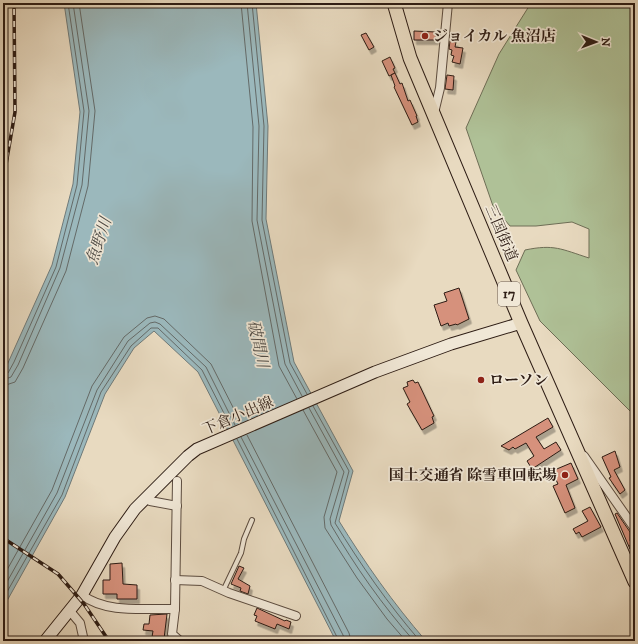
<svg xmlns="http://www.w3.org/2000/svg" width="638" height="644" font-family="'IM FELL DW Pica','Noto Serif JP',serif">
<defs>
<filter id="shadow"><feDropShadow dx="2.5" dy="4.5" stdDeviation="0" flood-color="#0004"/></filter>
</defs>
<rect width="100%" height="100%" fill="#e8dac0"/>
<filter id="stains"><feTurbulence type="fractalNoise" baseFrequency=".005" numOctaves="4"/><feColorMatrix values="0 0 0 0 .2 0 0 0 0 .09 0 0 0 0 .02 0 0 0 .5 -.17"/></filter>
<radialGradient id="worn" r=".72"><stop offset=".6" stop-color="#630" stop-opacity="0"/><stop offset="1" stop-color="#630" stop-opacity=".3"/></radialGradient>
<path fill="#afc197" stroke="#6e6e56" d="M531,3H635V416L540,321L516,270L525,250C554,244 561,249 589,258V229L572,222L536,226H510L493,206L466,128L499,54Z"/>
<path fill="#9bb8bc" stroke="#6f7a79" d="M64,3H256L268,126L266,219L294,362L353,471L339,521C365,563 393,603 426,641H336L198,372L154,331L134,348L105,394L65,497L3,608V374L52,265L73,184L80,112Z"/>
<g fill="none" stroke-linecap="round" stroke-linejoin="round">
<g stroke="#646a68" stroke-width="1">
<polyline points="241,3 253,127 252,221 279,366 297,399"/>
<polyline points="247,3 259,126 257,220 285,364 302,396"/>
<polyline points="252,3 264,126 262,220 290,363 307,394"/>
<polyline points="3,375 8,373 14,362 56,267 77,185 84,111 68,3"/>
<polyline points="3,380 11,377 18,365 60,268 82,185 89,111 73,3"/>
<polyline points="3,386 15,382 23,368 66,271 88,186 95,111 79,3"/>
<path d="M313,406L349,471L335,523C361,565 388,604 420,641"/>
<path d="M309,408L344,472L330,519L331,525C355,566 382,605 414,641"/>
<polyline points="303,410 337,472 324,517 325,528 357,578 387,619 406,641"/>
<polyline points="247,435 349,633 351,641"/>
<polyline points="241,437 343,635 345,641"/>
<polyline points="237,439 339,641"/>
<polyline points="3,577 52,490 92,386 124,337 147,318 155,316 164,319 211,364 241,423"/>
<polyline points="3,589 57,493 97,390 128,341 150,323 155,322 160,324 206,367 235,425"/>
<polyline points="3,599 62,495 101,392 131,346 151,328 158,328 202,370 231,427"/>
</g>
</g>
<g fill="#d6917c" stroke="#2d1c14" filter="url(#shadow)">
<polygon points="414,31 436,32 436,40 414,40"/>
<polygon points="366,33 374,47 369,50 361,35"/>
<polygon points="450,41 456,42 455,47 463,48 460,64 452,62 454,56 451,55 452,50 449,49"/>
<polygon points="390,57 395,68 393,69 395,73 389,76 382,61"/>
<polygon points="395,73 400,84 402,83 408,101 410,100 417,116 416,116 418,122 412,125 394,87 395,86 391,75"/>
<polygon points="447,75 454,76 453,90 445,89"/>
<polygon points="459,288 469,319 457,325 456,324 449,326 448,323 441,326 434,305 447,301 444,293"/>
<polygon points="413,380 415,383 418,382 434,416 432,417 434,423 422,430 407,404 410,402 403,388 408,386 407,382"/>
<polygon points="548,418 553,427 536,437 544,449 556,442 561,450 532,469 527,461 534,456 526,443 515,449 513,447 509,450 501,446"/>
<polygon points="615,451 620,467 614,470 625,490 620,494 609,478 611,477 602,457"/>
<polygon points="571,463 578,479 566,485 575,508 565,513 553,486 558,484 552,471"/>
<polygon points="590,507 601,527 582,537 579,532 576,534 573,529 588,521 582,511"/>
<polygon points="617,513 630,532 630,541 635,537 635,557 630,545 630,549 615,514"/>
<polygon points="122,563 123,584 137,585 137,599 117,599 117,594 103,594 103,580 110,580 110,564"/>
<polygon points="239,566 244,568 238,579 250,586 248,594 240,591 241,588 231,584"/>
<polygon points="257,608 285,621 286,620 291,622 289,629 277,624 275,629 255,621 257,616 254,615"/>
<polygon points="167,614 164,639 152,637 153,631 143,630 144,624 149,624 150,615"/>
</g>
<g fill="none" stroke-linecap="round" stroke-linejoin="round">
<defs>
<polyline id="service" points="223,591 241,553 244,539 252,520"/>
<g id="minor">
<polyline points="434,113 440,88 448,3"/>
<polyline points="584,456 635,529"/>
<polyline points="177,481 175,609 172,634 180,641"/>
<polyline points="147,497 150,501 177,506"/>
<polyline points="175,580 202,581 229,593 296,616"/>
<path d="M82,595C107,614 145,608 175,609"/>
<polyline points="70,611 80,623 84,641"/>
</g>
<polyline id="secondary" points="45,641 82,595 115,537 135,509 188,456 197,449 375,372 451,344 521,323"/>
<polyline id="trunk" points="394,3 410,58 521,323 635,582"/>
</defs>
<use href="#service" stroke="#5c4c3f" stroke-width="6"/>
<use href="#minor" stroke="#5c4c3f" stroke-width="10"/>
<use href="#secondary" stroke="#2d1c14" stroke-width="13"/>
<use href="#trunk" stroke="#2d1c14" stroke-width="15"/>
<use href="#service" stroke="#f0e7d6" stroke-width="4"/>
<use href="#minor" stroke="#f0e7d6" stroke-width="8"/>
<use href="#secondary" stroke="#f0e7d6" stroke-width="11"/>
<use href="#trunk" stroke="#e8dac0" stroke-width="13"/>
<defs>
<g id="rail">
<polyline points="3,182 15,112 14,3"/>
<polyline points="3,538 58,574 84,604 109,641"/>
</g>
</defs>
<use href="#rail" stroke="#2d1c14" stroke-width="3.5"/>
<use href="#rail" stroke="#f0e7d6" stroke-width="2" stroke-dasharray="6" stroke-linecap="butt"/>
</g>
<g fill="#8f2418" stroke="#f0e7d6" stroke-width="1.5">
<circle cx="425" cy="36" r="4"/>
<circle cx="481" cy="380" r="4"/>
<circle cx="565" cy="475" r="4"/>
</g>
<g text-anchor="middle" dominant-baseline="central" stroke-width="3.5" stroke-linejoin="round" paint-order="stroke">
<rect fill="#f0e7d6" stroke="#68594e" stroke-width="1" x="498" y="282" width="22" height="24" rx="3"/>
<g font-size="14" font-weight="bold" fill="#2d1c14">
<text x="509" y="294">17</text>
</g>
<g font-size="15" font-weight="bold" fill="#2d1c14" stroke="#f0e7d6" text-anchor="start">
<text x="433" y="36">ジョイカル 魚沼店</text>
<text x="489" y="380">ローソン</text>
<text x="557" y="475" text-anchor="end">国土交通省 除雪車回転場</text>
</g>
<g font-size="15" fill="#2d1c14" stroke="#f0e7d6">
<text transform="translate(501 233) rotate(67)">三国街道</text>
<text transform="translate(238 416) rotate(-23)">下倉小出線</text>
</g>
<g font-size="16" font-style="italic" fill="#4e4b46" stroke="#f0e7d6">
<text transform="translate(99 241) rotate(-72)">魚野川</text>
<text transform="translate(258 344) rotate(78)">破間川</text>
</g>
</g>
<rect width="638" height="644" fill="none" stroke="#e8dac0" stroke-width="16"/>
<rect x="4" y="4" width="630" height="636" fill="none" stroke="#2d1c14" stroke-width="2"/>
<rect x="8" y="8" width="622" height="628" fill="none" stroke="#2d1c14"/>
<g transform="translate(596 42) rotate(91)" stroke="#f0e7d6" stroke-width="3" paint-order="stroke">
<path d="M0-3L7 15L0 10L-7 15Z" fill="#2d1c14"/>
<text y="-6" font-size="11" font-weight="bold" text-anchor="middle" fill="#2d1c14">N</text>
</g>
<rect width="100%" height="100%" filter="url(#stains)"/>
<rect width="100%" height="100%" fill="url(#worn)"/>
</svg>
